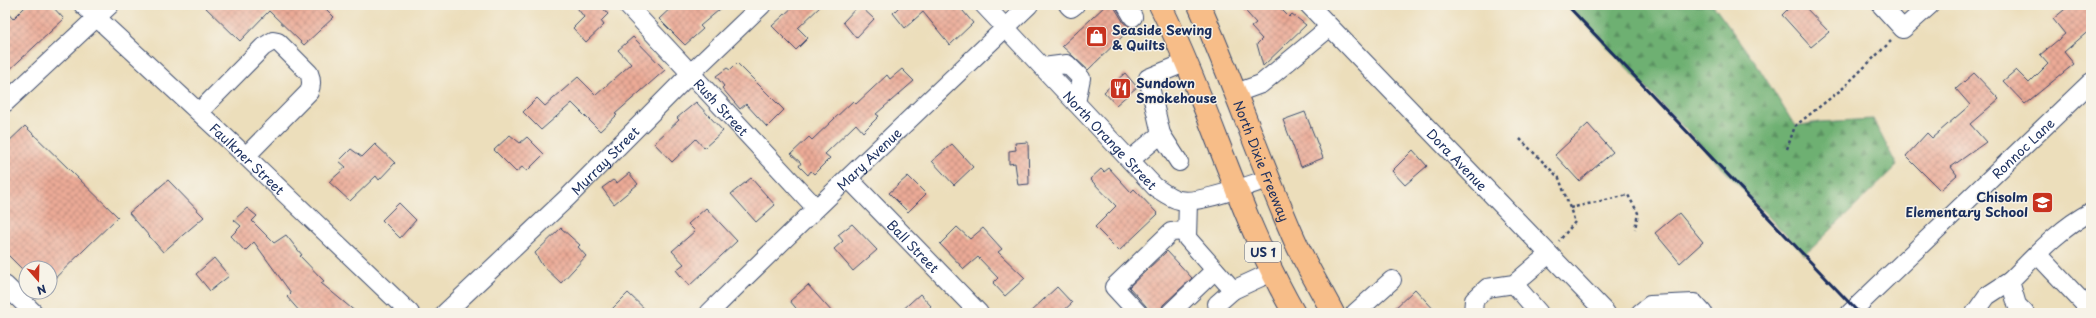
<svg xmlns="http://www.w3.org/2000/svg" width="2096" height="318" font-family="'Playpen Sans',sans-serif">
<defs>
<pattern id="forest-firs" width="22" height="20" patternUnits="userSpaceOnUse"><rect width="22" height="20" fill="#6eb072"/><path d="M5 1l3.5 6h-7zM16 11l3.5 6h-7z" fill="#5a9061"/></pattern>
<pattern id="building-cross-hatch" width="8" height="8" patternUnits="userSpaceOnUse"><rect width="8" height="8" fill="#ecaa96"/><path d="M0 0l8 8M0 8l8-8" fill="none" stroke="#be8b7e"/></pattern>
</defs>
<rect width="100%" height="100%" fill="#f7f3e8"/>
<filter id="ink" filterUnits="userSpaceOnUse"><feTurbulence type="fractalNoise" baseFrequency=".025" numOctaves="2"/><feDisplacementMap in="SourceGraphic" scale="8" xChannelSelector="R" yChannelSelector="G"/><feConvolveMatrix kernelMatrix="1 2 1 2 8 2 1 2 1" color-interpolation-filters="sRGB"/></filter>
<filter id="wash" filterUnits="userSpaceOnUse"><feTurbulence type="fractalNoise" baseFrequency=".012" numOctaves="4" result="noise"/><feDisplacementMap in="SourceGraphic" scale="16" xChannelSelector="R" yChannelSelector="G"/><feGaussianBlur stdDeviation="0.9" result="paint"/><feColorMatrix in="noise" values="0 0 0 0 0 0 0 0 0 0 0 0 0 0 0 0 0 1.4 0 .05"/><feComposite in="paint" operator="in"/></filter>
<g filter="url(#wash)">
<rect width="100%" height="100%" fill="#ecdebb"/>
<polygon fill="url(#forest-firs)" stroke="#447068" points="1567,5 1713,5 1759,68 1795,126 1819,122 1873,119 1897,166 1805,255"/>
<g id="blocks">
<g fill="url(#building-cross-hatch)">
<polygon points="27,5 51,5 64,19 5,74 5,10 13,19"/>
<polygon points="203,5 322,5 334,17 304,45 269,11 240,41"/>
<polygon points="575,5 600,5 608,14 601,21 604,25 586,42 573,28 584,17"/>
<polygon points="674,5 725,5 700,26 703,29 685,45 659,19"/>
<polygon points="795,5 822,5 798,28 808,38 796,50 772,26"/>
<polygon points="859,5 874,19 856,38 843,22"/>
<polygon points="901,5 958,5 973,23 950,45 923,12 905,28 893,13"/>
<polygon points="1106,5 1113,5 1124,23 1132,27 1088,70 1062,46"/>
<polygon points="1240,5 1277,5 1289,17 1292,14 1306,25 1263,66 1257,44 1262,39 1251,27 1256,23"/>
<polygon points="1792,5 1803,5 1829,32 1811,47 1782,15"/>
<polygon points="2070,5 2091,5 2091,29 2064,52 2074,64 2025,104 2003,81 2016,70 2029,83 2048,64 2040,55 2065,34 2053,19"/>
<polygon points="633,37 665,70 615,114 617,115 600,131 572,103 541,130 523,112 537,98 545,106 578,77 596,95 631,64 618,50"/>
<polygon points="737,63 784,110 767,127 746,104 740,109 722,88 724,86 716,76 727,68 730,70"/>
<polygon points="902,69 914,81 876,114 879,116 863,132 856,124 825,154 830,158 814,174 811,171 808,175 799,166 801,163 791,154 809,137 812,140 853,101 856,104 887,75 890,79"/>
<polygon points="1125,73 1137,87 1116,105 1104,92"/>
<polygon points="1974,73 1999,99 1970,124 1986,142 1951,167 1957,175 1940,190 1906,156 1927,133 1932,138 1970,105 1956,89"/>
<polygon points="696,102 723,131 704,148 696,139 672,162 654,143 679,120 677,118"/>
<polygon points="1305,112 1323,158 1301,167 1283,120"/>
<polygon points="1588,124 1613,152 1579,181 1555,155"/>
<polygon points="25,126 118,217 50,283 50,268 26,268 26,273 5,252 5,145"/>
<polygon points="510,135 520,143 527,137 544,154 527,171 522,167 516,172 494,150"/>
<polygon points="1028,142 1029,184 1018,185 1015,163 1009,164 1009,151 1016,150 1015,143"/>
<polygon points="375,144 395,163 379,180 376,176 350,201 329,182 346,167 339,161 351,149 362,157"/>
<polygon points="952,144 973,167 954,185 932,161"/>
<polygon points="1413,150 1427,166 1405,185 1392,171"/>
<polygon points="1109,168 1131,192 1134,189 1158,214 1119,251 1095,227 1116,206 1090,179 1101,169 1104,172"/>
<polygon points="629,173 638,184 614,204 602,188 613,180 617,183"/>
<polygon points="908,176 926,194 908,212 889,193"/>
<polygon points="751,178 775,205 756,222 731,194"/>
<polygon points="168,180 204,217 163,252 129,213"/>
<polygon points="399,203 416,220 400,238 382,220"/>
<polygon points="247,208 257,216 252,221 274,243 286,235 302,255 300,256 324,281 321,283 357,313 301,313 287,297 291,293 254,242 245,251 231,236 241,226 234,220"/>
<polygon points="706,208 737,241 689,286 676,270 684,264 672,251 695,231 688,224"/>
<polygon points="1679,213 1703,242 1680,263 1655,233"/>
<polygon points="852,224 877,250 853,271 834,249 843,241 838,235"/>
<polygon points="957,227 970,239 983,228 1002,249 998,252 1025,278 1005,296 993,283 998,278 978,257 964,269 940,244"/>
<polygon points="561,228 580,245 578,247 586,256 561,283 542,265 535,253"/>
<polygon points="1167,251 1192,278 1163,305 1160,313 1148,313 1146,306 1129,287"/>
<polygon points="214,258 229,276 210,291 196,274"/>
<polygon points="808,285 833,313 800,313 790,301"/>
<polygon points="1057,287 1072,303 1061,313 1029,313"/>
<polygon points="1415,289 1437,313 1390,313"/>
<polygon points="628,293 649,313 608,313"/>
<polygon points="920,294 931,306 925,313 899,313"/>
</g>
</g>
</g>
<g filter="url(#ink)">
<use href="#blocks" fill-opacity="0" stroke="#3a496c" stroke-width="1"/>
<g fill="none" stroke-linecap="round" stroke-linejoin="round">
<defs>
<g id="minor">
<path id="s1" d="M83,5L233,144L410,313"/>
<path id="s2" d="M627,5L816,208"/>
<path id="s3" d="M984,5L1155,187C1163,192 1170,198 1179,200C1197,205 1249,185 1268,179"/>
<polyline points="1068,5 1071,8 1075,5"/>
<polyline points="1126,5 1133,17"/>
<path id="s4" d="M1309,5L1606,313"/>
<polyline points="1881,5 1903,29 1930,5"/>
<polyline points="1043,67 1067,64 1081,78 1076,103"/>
<polyline points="1236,93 1261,84 1330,27"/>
<polyline points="5,103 110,5"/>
<path d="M199,112L263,47L273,41L278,42L309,73C312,80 312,85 309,92L246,156"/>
<polyline points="1161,134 1148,78 1187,62"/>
<polyline points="1130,160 1161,134 1179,162"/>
<path id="s5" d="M849,179L979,313"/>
<polyline points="1188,201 1187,238 1233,290 1272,272"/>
<polyline points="2037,254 2091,311"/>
<polyline points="1514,284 1539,313"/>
<polyline points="5,285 34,313"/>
<polyline points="1217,304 1233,290"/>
<path id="s6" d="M445,313L568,197L691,73L762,5"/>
<path id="s7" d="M709,313C814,209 922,108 1029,5"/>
<polyline points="1138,313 1114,287 1171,232 1187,231"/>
<polyline points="1170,313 1215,270"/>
<polyline points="1355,313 1392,280"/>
<polyline points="1473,313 1474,300 1487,288 1514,284 1549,254"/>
<polyline points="1640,313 1650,305 1694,303 1703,313"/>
<path id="s8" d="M1850,313L2091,82"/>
<polyline points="1975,313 1987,296 2010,281"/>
<path d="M2025,313L2017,305L2010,281C2035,256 2060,228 2091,212"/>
</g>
<g id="major">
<path d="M1160,5C1210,105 1238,215 1294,313"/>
<path id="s9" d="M1199,5C1234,83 1261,165 1296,243C1307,267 1321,290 1333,313"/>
</g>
</defs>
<use href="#minor" stroke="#3a496c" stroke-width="20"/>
<use href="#major" stroke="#3a496c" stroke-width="24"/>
<g stroke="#3a496c" stroke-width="2.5" stroke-dasharray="3 3" stroke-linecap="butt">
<polyline points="1520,139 1559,178 1575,222 1559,241"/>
<polyline points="1787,149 1795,126 1842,89 1891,41"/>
<polyline points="1570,208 1628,195 1638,213 1635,229"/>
</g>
<use href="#minor" stroke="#fff" stroke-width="18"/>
<use href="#major" stroke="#f7bd88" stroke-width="22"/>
<polyline stroke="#1b2f5e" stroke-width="3" points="1567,5 1859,313"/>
</g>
</g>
<defs>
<symbol id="shop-square" viewBox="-11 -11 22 22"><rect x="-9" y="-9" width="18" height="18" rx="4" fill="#c8321e" stroke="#f7f3e8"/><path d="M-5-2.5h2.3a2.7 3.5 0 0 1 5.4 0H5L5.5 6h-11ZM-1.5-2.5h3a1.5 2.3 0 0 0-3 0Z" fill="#fff"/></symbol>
<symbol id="restaurant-square" viewBox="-11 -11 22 22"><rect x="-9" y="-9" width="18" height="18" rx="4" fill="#c8321e" stroke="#f7f3e8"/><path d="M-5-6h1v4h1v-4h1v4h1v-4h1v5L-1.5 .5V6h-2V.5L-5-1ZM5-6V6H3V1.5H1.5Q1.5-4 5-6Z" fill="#fff"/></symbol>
<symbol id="school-square" viewBox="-11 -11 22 22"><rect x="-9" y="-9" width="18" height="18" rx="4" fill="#c8321e" stroke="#f7f3e8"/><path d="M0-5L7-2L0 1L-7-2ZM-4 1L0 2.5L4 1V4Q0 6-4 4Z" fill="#fff"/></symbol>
</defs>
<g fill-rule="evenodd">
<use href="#shop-square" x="1084" y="24" width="25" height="25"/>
<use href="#restaurant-square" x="1108" y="76" width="25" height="25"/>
<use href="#school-square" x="2030" y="190" width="25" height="25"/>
</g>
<g text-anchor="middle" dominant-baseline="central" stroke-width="3" stroke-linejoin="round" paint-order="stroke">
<rect fill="#f7f3e8" stroke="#5d6a87" stroke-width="1" x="1245" y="242" width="36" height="20" rx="3"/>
<g font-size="12" font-weight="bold" fill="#1b2f5e">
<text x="1263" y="252">US 1</text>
</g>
<g font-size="13" font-weight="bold" fill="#1b2f5e" stroke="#f7f3e8" text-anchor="start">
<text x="1112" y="29">Seaside Sewing<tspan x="1112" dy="15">&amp; Quilts</tspan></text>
<text x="1136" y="82">Sundown<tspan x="1136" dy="15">Smokehouse</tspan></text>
<text x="2028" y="196" text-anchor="end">Chisolm<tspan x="2028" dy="15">Elementary School</tspan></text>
</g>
<g font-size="13" fill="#1b2f5e" stroke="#f7f3e8">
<text stroke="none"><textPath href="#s2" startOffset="139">Rush Street</textPath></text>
<text stroke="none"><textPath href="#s3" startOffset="185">North Orange Street</textPath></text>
<text stroke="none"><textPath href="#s8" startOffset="239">Ronnoc Lane</textPath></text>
<text stroke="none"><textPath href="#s1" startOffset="225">Faulkner Street</textPath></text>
<text stroke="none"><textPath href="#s7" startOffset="222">Mary Avenue</textPath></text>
<text stroke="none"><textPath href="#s4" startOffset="214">Dora Avenue</textPath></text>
<text stroke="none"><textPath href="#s6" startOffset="221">Murray Street</textPath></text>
<text stroke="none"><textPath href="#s9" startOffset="168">North Dixie Freeway</textPath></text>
<text stroke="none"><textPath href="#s5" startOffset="93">Ball Street</textPath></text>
</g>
</g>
<rect width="2096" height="318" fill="none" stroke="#f7f3e8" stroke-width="20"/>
<g transform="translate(38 280) rotate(160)"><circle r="19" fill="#f7f3e8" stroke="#9fa5b1"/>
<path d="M0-3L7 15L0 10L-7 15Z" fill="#c8321e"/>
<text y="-6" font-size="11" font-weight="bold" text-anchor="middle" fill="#1b2f5e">N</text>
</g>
</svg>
